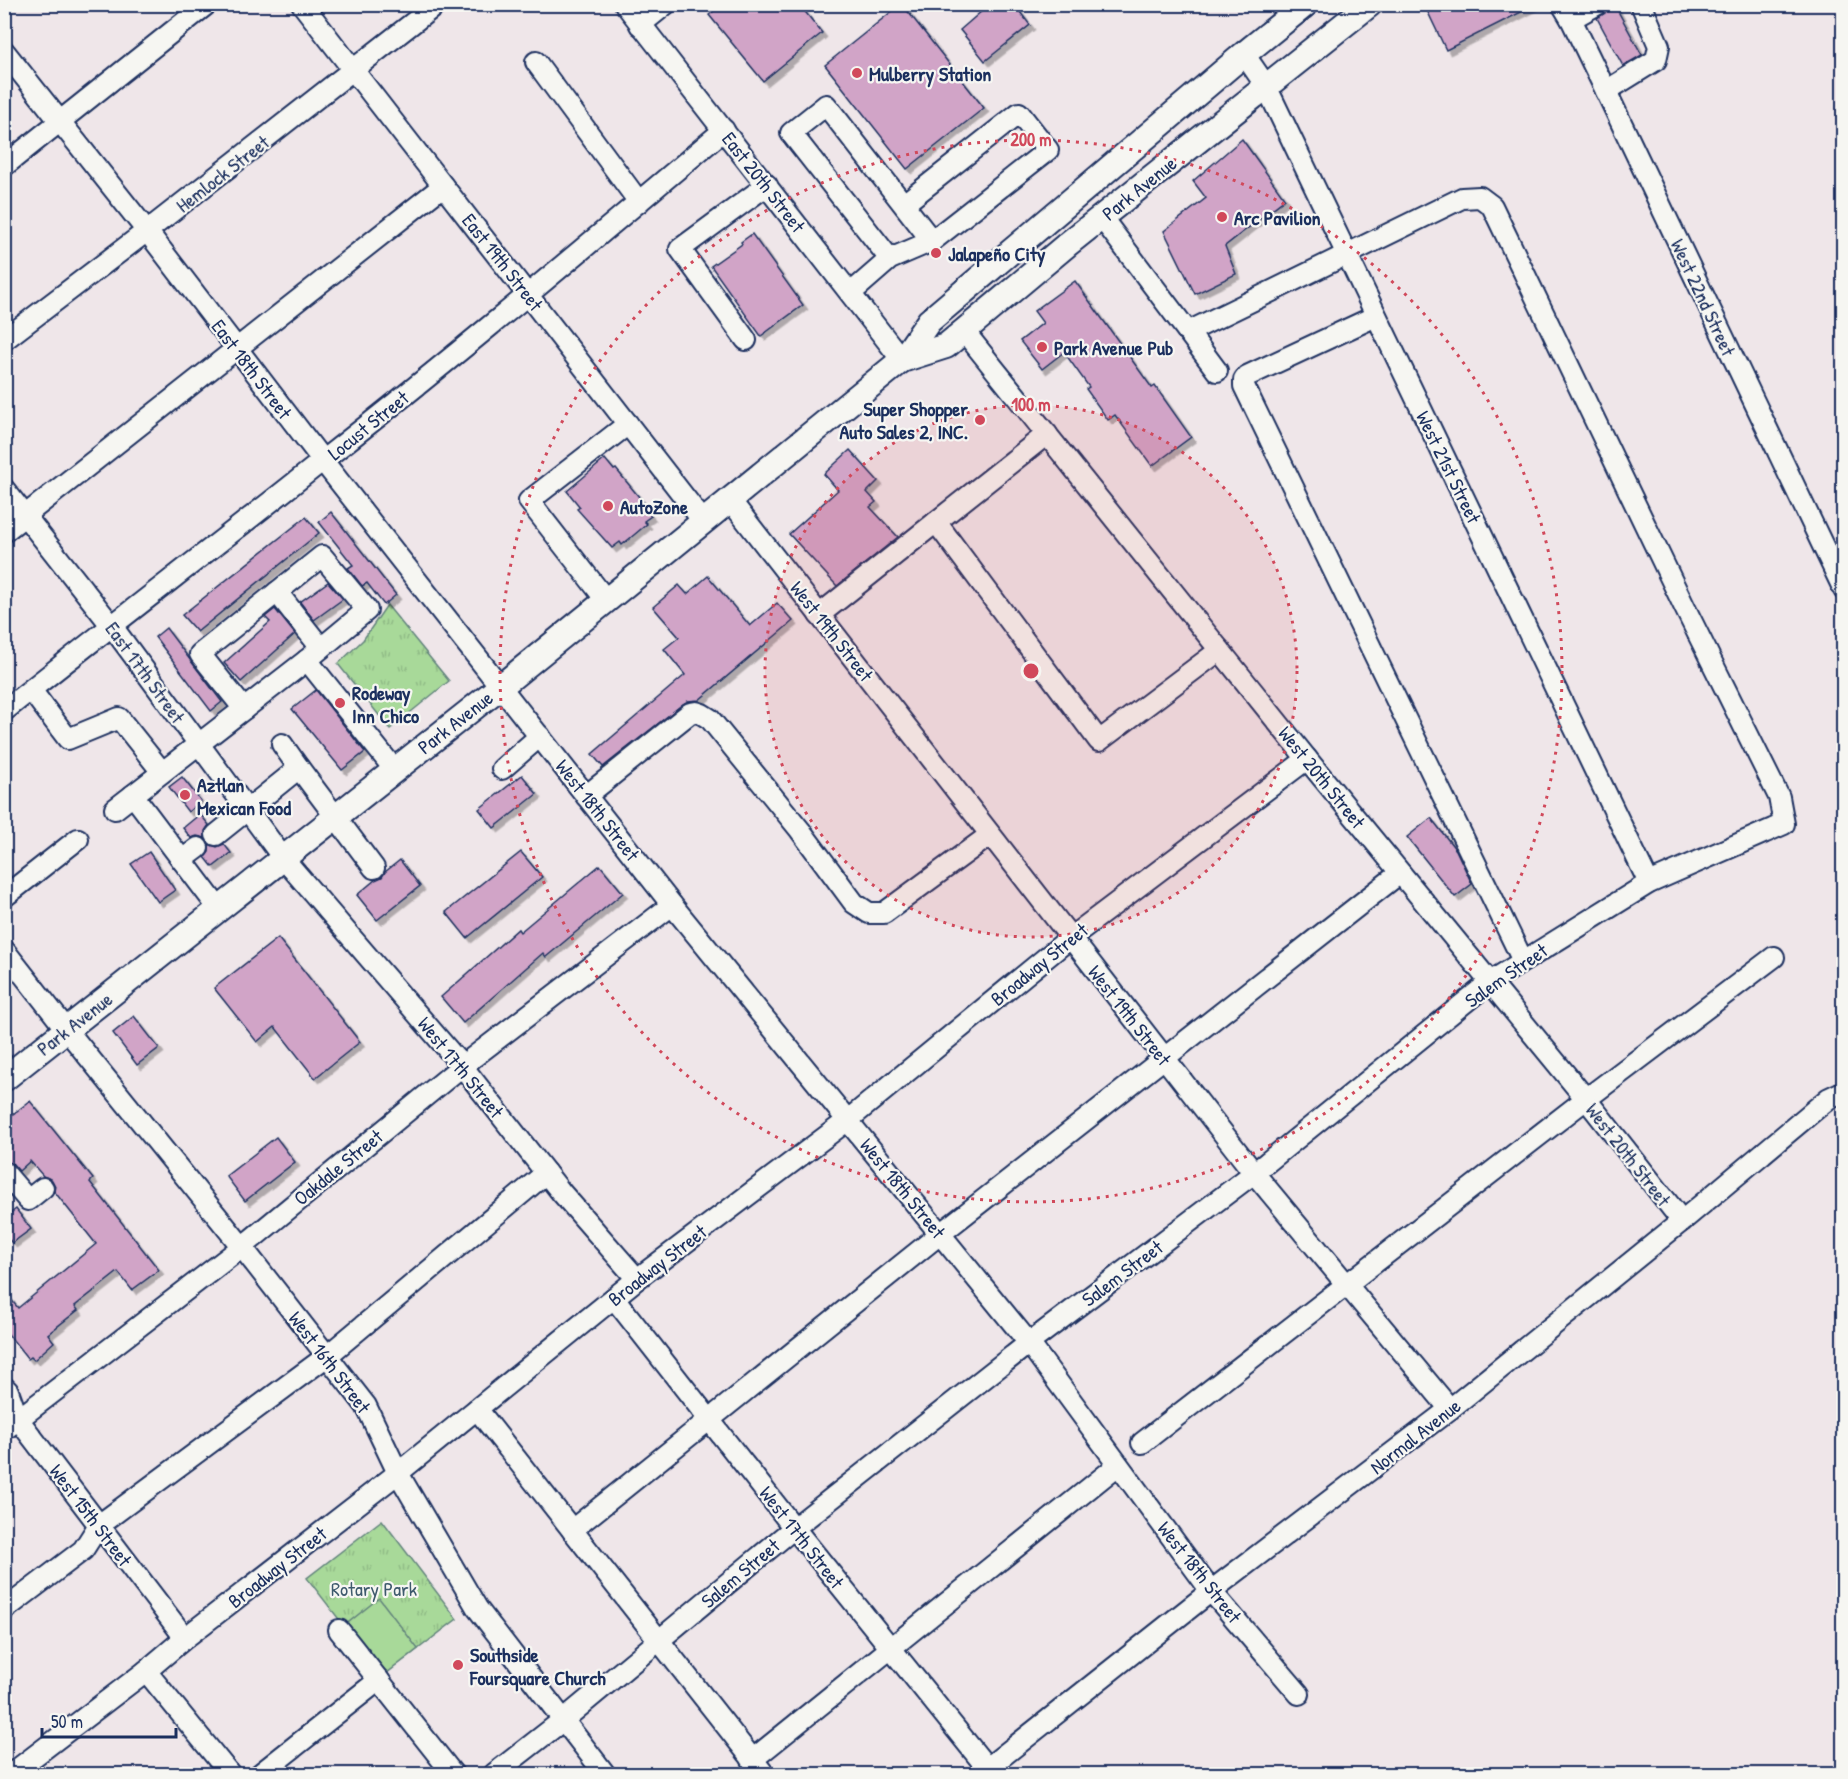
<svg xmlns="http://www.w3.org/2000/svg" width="1848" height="1779" font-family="'Patrick Hand',sans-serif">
<defs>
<pattern id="grass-tufts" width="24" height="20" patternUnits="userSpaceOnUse" patternTransform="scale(1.5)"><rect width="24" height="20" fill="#a8d999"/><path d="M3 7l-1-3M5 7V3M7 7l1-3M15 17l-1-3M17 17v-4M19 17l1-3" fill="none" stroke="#90bb86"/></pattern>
<filter id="shadow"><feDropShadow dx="4.5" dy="4.5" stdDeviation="0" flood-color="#0004"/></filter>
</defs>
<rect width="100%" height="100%" fill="#efe6e9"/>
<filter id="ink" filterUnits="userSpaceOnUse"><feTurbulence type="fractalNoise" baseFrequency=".0167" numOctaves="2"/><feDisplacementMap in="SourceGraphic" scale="12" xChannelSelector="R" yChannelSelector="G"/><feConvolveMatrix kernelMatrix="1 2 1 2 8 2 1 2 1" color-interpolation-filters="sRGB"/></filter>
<g filter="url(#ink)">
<g fill="url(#grass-tufts)" stroke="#62847c" stroke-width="1.5">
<polygon points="387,605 449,681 390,729 338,664 363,640"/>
<polygon points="382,1520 457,1619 383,1676 307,1578"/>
</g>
<polygon fill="#a8d999" stroke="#62847c" stroke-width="1.5" points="379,1598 418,1649 383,1676 344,1626"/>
<g fill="#d1a4c7" stroke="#1b2f5e" stroke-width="1.5" filter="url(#shadow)">
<polygon points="722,4 799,4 822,33 763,81 709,15"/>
<polygon points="901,4 902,4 984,108 907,169 825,65"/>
<polygon points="990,4 1014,4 1030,25 985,61 960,30"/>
<polygon points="1424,4 1537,4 1446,50"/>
<polygon points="1610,4 1614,4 1642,55 1623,66 1597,18 1608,11"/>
<polygon points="1242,139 1285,199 1225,246 1236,274 1195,294 1164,231 1206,198 1193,181"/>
<polygon points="752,234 803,305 761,336 711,266 742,244 741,242"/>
<polygon points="1075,281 1152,388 1155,386 1191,437 1152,466 1115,415 1108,420 1086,389 1089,387 1064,352 1042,369 1020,341 1043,323 1034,311"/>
<polygon points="850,450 878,481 867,492 876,502 870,507 898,537 837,586 789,534 838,490 824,474"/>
<polygon points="605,459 614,470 616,469 644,503 642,505 651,516 644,521 647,524 622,545 620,542 612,548 577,509 580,507 567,491"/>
<polygon points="331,512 396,595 384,605 367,583 362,586 348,568 353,565 319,522"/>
<polygon points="306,517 319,533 197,632 182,615"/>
<polygon points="708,576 750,626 777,603 793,621 699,700 688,701 683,704 603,767 592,754 685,675 664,649 679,637 653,607 679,585 687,594"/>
<polygon points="328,582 343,599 314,620 300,602"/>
<polygon points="275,609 295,634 241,682 224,663 270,622 265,617"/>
<polygon points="166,628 222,702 211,711 155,637"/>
<polygon points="316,690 365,752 342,770 292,709"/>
<polygon points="522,775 537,794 494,828 479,809"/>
<polygon points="182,777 201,801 188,812 169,787"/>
<polygon points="200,814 209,825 205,831 205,838 197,836 191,838 183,828"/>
<polygon points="1431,818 1456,850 1472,884 1455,897 1407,837"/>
<polygon points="209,844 217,847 224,844 231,853 213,867 205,857 209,852"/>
<polygon points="149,852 175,890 158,902 131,864"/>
<polygon points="521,852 542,877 467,938 446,912"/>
<polygon points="400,860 420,886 377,920 357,895 375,880 382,877 385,872"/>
<polygon points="600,865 623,893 546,957 543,953 463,1023 441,997 518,929 520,932"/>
<polygon points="278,938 360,1042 315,1078 275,1027 257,1042 214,988"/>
<polygon points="134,1016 159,1048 137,1065 113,1033"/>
<polygon points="30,1101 93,1179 90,1182 159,1270 132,1290 118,1272 75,1306 78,1310 48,1334 54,1342 34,1360 31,1357 28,1359 4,1329 4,1291 18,1308 96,1244 54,1191 55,1186 52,1180 43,1176 30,1161 19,1171 13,1164 4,1160 4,1121"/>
<polygon points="276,1137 295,1162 245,1201 226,1176"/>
<polygon points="16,1209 31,1229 12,1243 4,1234 4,1218"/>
</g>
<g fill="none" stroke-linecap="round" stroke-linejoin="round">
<defs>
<g id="minor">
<polyline points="302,4 703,521"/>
<polyline points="625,4 902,360"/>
<polyline points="1562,4 1571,19 1606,91 1844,590"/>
<polyline points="1571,19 1598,4"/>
<polyline points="640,25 666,4"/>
<polyline points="4,51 147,231 323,461 672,905 1029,1343 1211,1591 1299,1694"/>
<polyline points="1244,54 1266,86 1649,883"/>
<polyline points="536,62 639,202"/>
<polyline points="1606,91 1656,60 1659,46 1641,4"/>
<polyline points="4,166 207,4"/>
<polyline points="904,204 1019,113 1048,150 932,241"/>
<polyline points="851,293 890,259 932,241 826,105 791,133 890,259"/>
<polyline points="1376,316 1247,376 1244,380 1244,386 1523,961"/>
<polyline points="964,331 1307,759 1586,1099 1682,1221"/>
<polyline points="1188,332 1217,371"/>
<polyline points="4,340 147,231 437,4"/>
<polyline points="746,340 680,249 767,185"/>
<polyline points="4,489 111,625 283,858 462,1066 561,1192 637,1279"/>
<polyline points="730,500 1254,1173 1450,1409"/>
<polyline points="936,522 1047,434"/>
<polyline points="4,532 443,186"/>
<polyline points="277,592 321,648"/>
<polyline points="606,600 529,501 628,424"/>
<polyline points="819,615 936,522 1099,741 1220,650"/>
<polyline points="31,690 68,739 119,718 162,772"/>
<polyline points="244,709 307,660"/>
<path d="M4,711C110,626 217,545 322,461C459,354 591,242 724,130"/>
<polyline points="282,744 299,768"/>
<polyline points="502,769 540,736"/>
<polyline points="133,795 182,860"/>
<polyline points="586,796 690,713 696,712 702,714 710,719 800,830 854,903 869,913 884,913 990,835"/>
<polyline points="115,809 244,709 200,654 322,556 367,610 307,660 394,769"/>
<polyline points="216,835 299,768 374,868"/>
<polyline points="198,848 182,860 219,909"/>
<polyline points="4,897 78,839"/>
<polyline points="4,950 66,1029 242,1247 366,1406 398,1473 477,1608 605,1774"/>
<polyline points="4,1172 28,1200 43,1188"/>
<polyline points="614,1298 794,1528 992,1774"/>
<polyline points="4,1387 8,1391 18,1419 185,1638"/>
<polyline points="477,1409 764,1774"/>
<polyline points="4,1430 242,1247 462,1066 672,905"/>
<polyline points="1142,1443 1586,1099 1774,957"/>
<polyline points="572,1530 940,1234 1400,873"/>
<polyline points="4,1610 83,1550 99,1525 327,1356 546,1173"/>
<polyline points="339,1630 453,1774"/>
<polyline points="146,1671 230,1774"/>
<polyline points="752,1760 1118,1465"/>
<polyline points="11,1774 146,1671 185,1638 398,1473 637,1279 848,1120 1070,938 1307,759"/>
<polyline points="260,1774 379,1680"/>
<polyline points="494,1774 562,1721 794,1528 1029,1343 1254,1173 1490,982 1649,883 1784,824 1779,797 1685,608 1492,206 1480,197 1462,198 1188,332 1102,218"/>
<polyline points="980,1774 1211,1591 1450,1409 1682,1221 1829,1098 1844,1091"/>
</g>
<g id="major">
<polyline points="902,360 946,346 1069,243 1370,4"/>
<polyline points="4,1079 500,687 902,360 929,321 1244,54 1306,4"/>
</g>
</defs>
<use href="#minor" stroke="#1b2f5e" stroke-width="24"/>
<use href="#major" stroke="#1b2f5e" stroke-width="28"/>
<use href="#minor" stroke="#f6f6f2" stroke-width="20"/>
<use href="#major" stroke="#f6f6f2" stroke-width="24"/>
</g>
</g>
<circle cx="1031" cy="671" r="266" fill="#d1495b" fill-opacity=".12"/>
<g fill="none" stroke="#d1495b" stroke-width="3" stroke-dasharray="3 6">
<circle cx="1031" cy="671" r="266"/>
<circle cx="1031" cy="671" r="531"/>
</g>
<g fill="#d1495b" stroke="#f6f6f2" stroke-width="2">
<circle cx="857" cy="73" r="6"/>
<circle cx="1222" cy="217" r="6"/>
<circle cx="936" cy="253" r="6"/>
<circle cx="1042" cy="347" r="6"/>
<circle cx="980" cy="420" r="6"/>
<circle cx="608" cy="506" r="6"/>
<circle cx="340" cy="703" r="6"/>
<circle cx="185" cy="795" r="6"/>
<circle cx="458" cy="1665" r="6"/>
</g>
<g text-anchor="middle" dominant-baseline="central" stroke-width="4.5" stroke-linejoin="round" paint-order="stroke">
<g font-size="20" font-weight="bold" fill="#1b2f5e" stroke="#f6f6f2" text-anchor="start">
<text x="869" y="73">Mulberry Station</text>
<text x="1234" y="217">Arc Pavilion</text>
<text x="948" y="253">Jalapeño City</text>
<text x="1054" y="347">Park Avenue Pub</text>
<text x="968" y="408" text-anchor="end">Super Shopper<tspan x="968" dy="23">Auto Sales 2, INC.</tspan></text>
<text x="620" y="506">AutoZone</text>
<text x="352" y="692">Rodeway<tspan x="352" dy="23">Inn Chico</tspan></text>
<text x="197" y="784">Aztlan<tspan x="197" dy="23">Mexican Food</tspan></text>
<text x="470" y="1654">Southside<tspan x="470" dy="23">Foursquare Church</tspan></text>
</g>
<g font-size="20" fill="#1b2f5e" stroke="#f6f6f2">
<text transform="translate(222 173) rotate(-38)">Hemlock Street</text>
<text transform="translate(764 182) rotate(52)">East 20th Street</text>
<text transform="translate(1139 188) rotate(-39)">Park Avenue</text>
<text transform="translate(503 262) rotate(52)">East 19th Street</text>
<text transform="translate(1704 297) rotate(65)">West 22nd Street</text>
<text transform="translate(252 369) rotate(53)">East 18th Street</text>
<text transform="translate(368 425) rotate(-39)">Locust Street</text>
<text transform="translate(1449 467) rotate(64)">West 21st Street</text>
<text transform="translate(832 631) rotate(52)">West 19th Street</text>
<text transform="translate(146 672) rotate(54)">East 17th Street</text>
<text transform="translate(455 722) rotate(-38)">Park Avenue</text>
<text transform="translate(1322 777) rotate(51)">West 20th Street</text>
<text transform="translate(598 810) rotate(52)">West 18th Street</text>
<text transform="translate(1039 964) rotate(-39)">Broadway Street</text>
<text transform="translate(1506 975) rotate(-35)">Salem Street</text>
<text transform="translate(1130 1015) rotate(52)">West 19th Street</text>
<text transform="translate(74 1023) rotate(-38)">Park Avenue</text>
<text transform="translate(461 1067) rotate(51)">West 17th Street</text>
<text transform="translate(1629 1154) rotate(52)">West 20th Street</text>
<text transform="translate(338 1167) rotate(-39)">Oakdale Street</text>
<text transform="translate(903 1188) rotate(51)">West 18th Street</text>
<text transform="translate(657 1265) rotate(-38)">Broadway Street</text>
<text transform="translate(1122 1273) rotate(-37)">Salem Street</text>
<text transform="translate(330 1362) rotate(53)">West 16th Street</text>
<text transform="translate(1415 1436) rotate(-38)">Normal Avenue</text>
<text transform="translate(91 1515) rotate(53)">West 15th Street</text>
<text transform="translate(802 1537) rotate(52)">West 17th Street</text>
<text transform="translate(277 1567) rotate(-38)">Broadway Street</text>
<text transform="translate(1200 1572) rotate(52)">West 18th Street</text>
<text transform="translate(740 1573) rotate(-40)">Salem Street</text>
</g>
<g font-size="20" fill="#3e5a6d" stroke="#f6f6f2">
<text x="374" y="1588">Rotary Park</text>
</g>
</g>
<circle cx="1031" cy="671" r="9" fill="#d1495b" stroke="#f6f6f2" stroke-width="3"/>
<g font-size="18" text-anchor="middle" font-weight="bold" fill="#d1495b" stroke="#f6f6f2" stroke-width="4.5" stroke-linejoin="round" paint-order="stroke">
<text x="1031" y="146">200 m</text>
<text x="1031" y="411">100 m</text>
</g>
<rect width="1848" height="1779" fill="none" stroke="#f6f6f2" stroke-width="24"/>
<rect x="12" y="12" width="1824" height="1755" fill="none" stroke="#1b2f5e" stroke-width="2" filter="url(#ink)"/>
<path d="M42 1728v9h134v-9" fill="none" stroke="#1b2f5e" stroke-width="3"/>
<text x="51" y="1728" font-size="18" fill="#1b2f5e" stroke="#f6f6f2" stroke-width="4.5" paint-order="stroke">50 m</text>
</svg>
